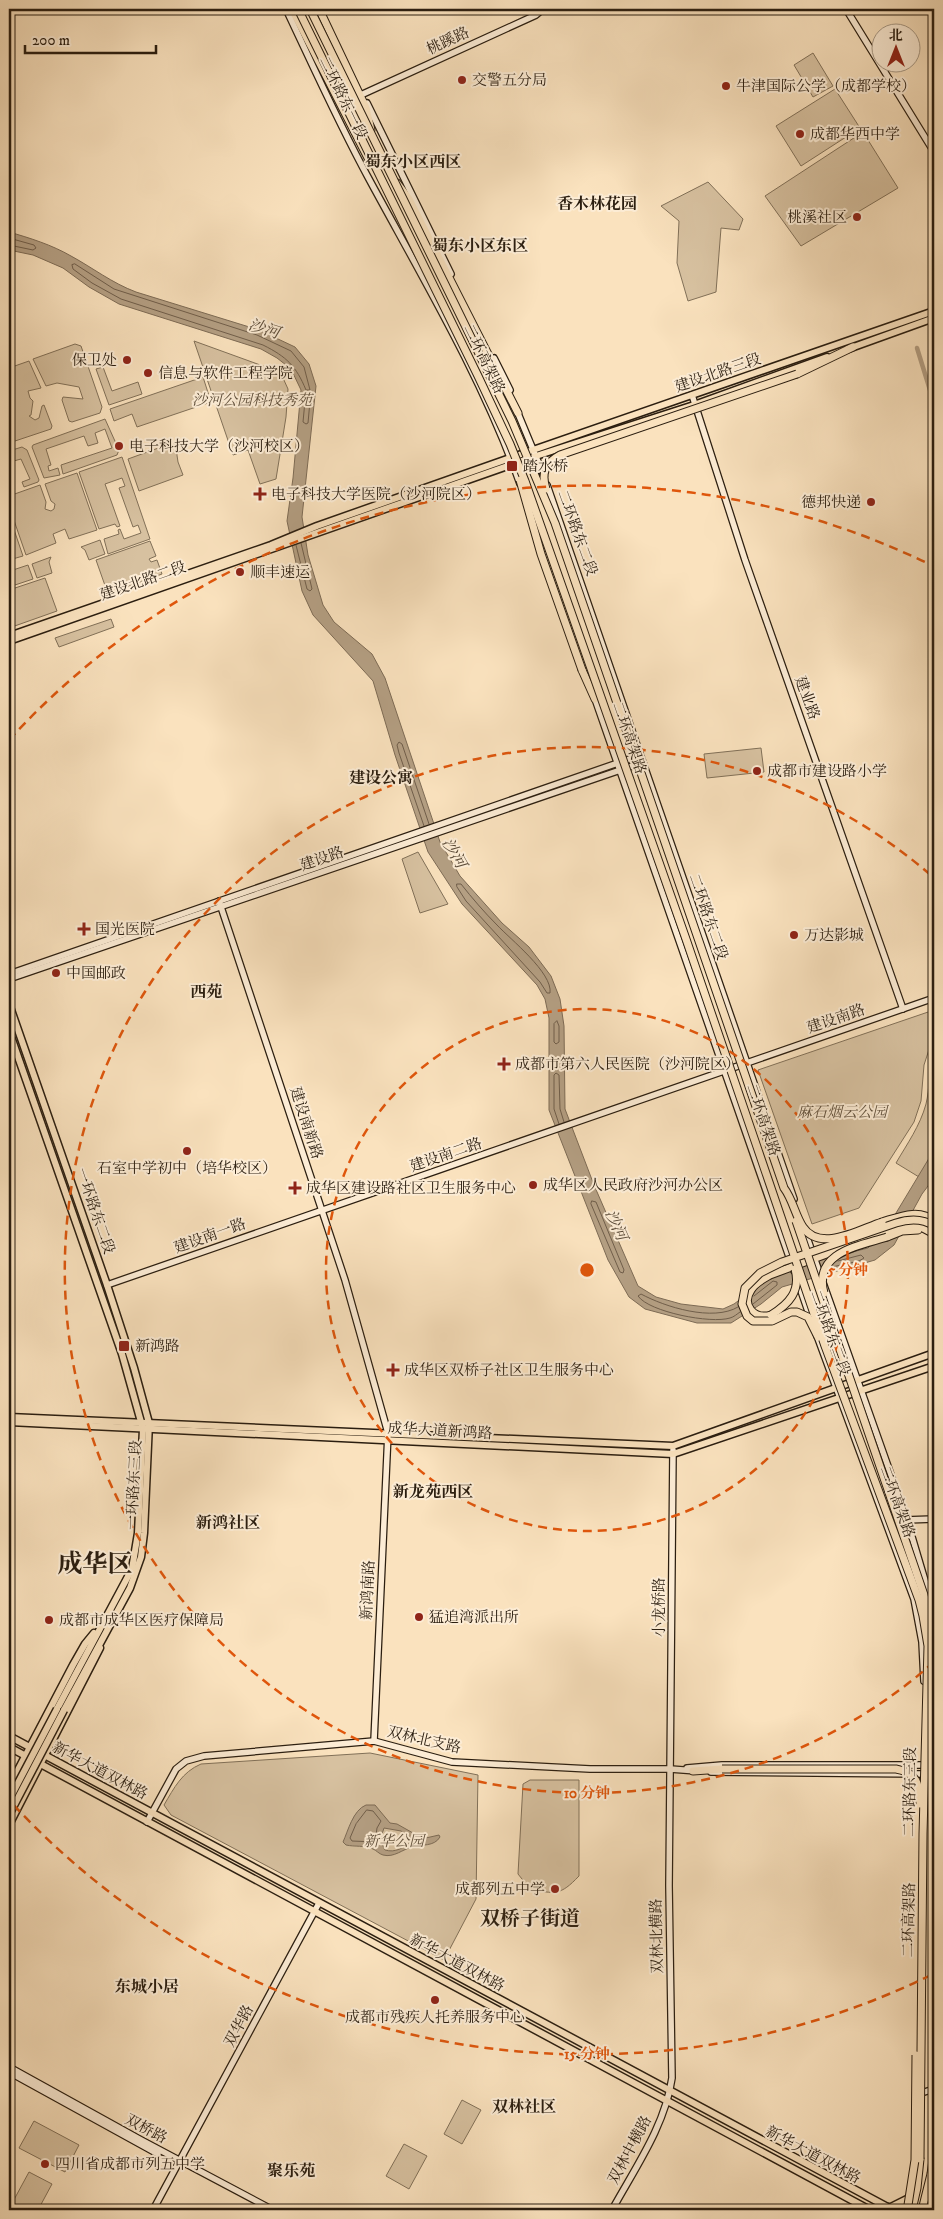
<svg xmlns="http://www.w3.org/2000/svg" width="943" height="2219" font-family="'IM FELL DW Pica','Noto Serif SC',serif">
<rect width="100%" height="100%" fill="#fae2be"/>
<filter id="stains"><feTurbulence type="fractalNoise" baseFrequency=".004" numOctaves="4"/><feColorMatrix values="0 0 0 0 .2 0 0 0 0 .09 0 0 0 0 .02 0 0 0 .5 -.17"/></filter>
<radialGradient id="worn" r=".72"><stop offset=".6" stop-color="#630" stop-opacity="0"/><stop offset="1" stop-color="#630" stop-opacity=".3"/></radialGradient>
<g fill="#d7c1a0" stroke="#817058">
<polygon points="813,53 833,86 813,97 794,65"/>
<polygon points="835,89 860,128 801,166 776,126"/>
<polygon points="863,132 898,188 801,246 765,196"/>
<polygon points="708,182 743,219 739,230 721,228 716,292 688,301 677,263 679,221 661,206"/>
<polygon points="194,341 274,370 283,378 288,389 286,417 276,479 260,484 248,450 233,455"/>
<polygon points="75,344 81,346 102,407 100,413 72,422 69,421 62,400 63,397 83,399 79,387 57,383 46,386 33,359"/>
<polygon points="29,361 41,388 28,391 30,398 33,401 31,415 29,416 35,420 39,418 42,406 44,405 52,426 51,429 15,441 10,439 9,434 9,368"/>
<polygon points="103,367 112,391 138,382 142,394 109,405 96,369"/>
<polygon points="203,377 211,402 137,427 132,414 114,421 110,409"/>
<polygon points="105,419 119,450 117,455 63,474 61,465 112,448 105,429 95,433 98,443 88,446 84,436 46,449 51,465 48,466 49,471 58,468 60,475 44,478 32,447 33,445"/>
<polygon points="175,442 178,462 183,475 139,491 128,459"/>
<polygon points="22,447 27,450 39,480 38,482 24,487 22,482 30,479 21,459 10,462 9,451"/>
<polygon points="122,457 150,539 108,554 104,539 119,534 118,530 120,529 124,539 141,533 138,525 133,527 119,488 125,486 122,478 105,484 120,526 117,527 115,524 99,529 79,472"/>
<polygon points="77,473 97,530 69,539 65,529 53,534 56,543 26,555 9,506 9,496 40,485 46,502 45,509 51,511 54,509 55,504 51,501 45,484"/>
<polygon points="9,515 23,556 9,560 9,565"/>
<polygon points="100,540 105,554 89,560 85,550 81,547"/>
<polygon points="150,541 156,556 149,559 151,562 157,560 162,574 108,594 96,560"/>
<polygon points="51,557 49,562 52,573 37,578 32,564"/>
<polygon points="28,565 33,579 9,587 9,579 12,577 9,567 11,567 13,570"/>
<polygon points="45,578 57,611 9,628 9,590"/>
<polygon points="111,619 114,627 59,647 55,638"/>
<polygon points="761,748 764,772 707,778 704,754"/>
<polygon points="418,852 448,904 420,913 402,859"/>
<polygon points="934,1010 934,1034 924,1065 921,1101 914,1122 859,1208 812,1224 758,1070"/>
<path d="M934,1057V1150L919,1177L896,1163C907,1144 920,1126 926,1104C930,1088 928,1072 934,1057Z"/>
<path d="M370,1753L478,1775L476,1899L444,1960L171,1815L164,1805C174,1788 182,1772 201,1764Z"/>
<path d="M530,1780H579V1876C560,1896 555,1894 530,1889L518,1874L523,1784Z"/>
<polygon points="462,2100 481,2110 462,2144 444,2134"/>
<polygon points="34,2121 79,2145 65,2172 19,2148"/>
<polygon points="404,2144 427,2156 409,2189 386,2176"/>
<polygon points="29,2172 52,2184 38,2210 17,2210 10,2207"/>
</g>
<g fill="#b49f83" stroke="#7d6b55" fill-rule="evenodd">
<path d="M9,232C30,238 52,245 71,256C93,268 112,283 136,292L259,330L295,347L309,364L316,386L302,517L308,555L323,605L334,622L372,654L385,678L440,842L460,876L502,923L529,947L551,976L560,999L564,1026L565,1109L594,1185L638,1286L656,1297L681,1304L723,1309L734,1304L770,1277L806,1264L868,1248L890,1223L934,1150V1178L922,1194L894,1245L875,1260L782,1287L761,1304L731,1323H697L645,1309L629,1297L608,1260L549,1110V1018L545,999L537,985L462,904L428,852L395,755L373,681L313,615L302,591L287,521L293,478L301,390L291,369L277,358L261,349L119,304L89,287L63,268L33,255L9,250Z"/>
<path d="M366,1805H375L390,1823L397,1824L413,1833L417,1840L439,1835L440,1837C434,1847 422,1844 412,1847C403,1849 394,1858 383,1855C379,1854 376,1850 373,1849C364,1845 355,1847 346,1845L343,1842C348,1831 353,1810 366,1805ZM384,1828L401,1831L411,1838V1841C404,1848 395,1853 385,1850L380,1840Z"/>
</g>
<g fill="none" stroke-linecap="round" stroke-linejoin="round">
<g stroke="#705e4a" stroke-width="1">
<polyline points="9,238 34,245 36,248 33,250 9,245"/>
<path d="M75,264L114,289L257,335L291,351L304,367L310,390H306C296,366 287,357 263,345L121,299L92,283L73,269L72,265Z"/>
<polygon points="308,399 310,401 308,423 306,424 303,422 305,401"/>
<polyline points="296,545 307,589 310,591 312,589 301,543"/>
<polyline points="424,826 399,753 397,745 399,742 402,744 429,824"/>
<path d="M457,884H461C472,898 484,912 497,925C510,939 553,973 550,993H547L540,982L466,901L457,887Z"/>
<polygon points="557,1021 559,1026 559,1042 556,1044 554,1042 554,1024"/>
<polyline points="559,1124 554,1109 554,1075 556,1073 559,1075 560,1109 564,1122"/>
<polygon points="592,1201 596,1202 624,1270 623,1273 620,1272 591,1204"/>
<polyline points="832,1267 859,1261 864,1258 861,1255 838,1261"/>
<polyline points="753,1304 777,1285 777,1282 773,1281 754,1296"/>
<path d="M738,1307C713,1322 665,1307 641,1294L638,1296C649,1312 711,1324 730,1318C734,1317 737,1314 740,1312"/>
<polygon points="367,1810 373,1811 381,1821 377,1828 375,1842 352,1841 350,1838 356,1824"/>
</g>
<polyline stroke="#b49f83" stroke-width="4.5" points="917,348 934,403"/>
<defs>
<g id="secondary">
<path d="M286,9C313,66 339,124 369,179C422,277 483,379 520,484"/>
<polyline points="846,9 934,152"/>
<polyline points="363,94 536,15 543,9"/>
<polyline points="367,103 451,274"/>
<polyline points="494,358 510,390"/>
<polyline points="692,395 745,560 903,1009"/>
<polyline points="517,411 544,476"/>
<polyline points="547,485 794,1199"/>
<polyline points="594,696 794,1271"/>
<polyline points="219,901 345,1280 388,1433 374,1741"/>
<polyline points="9,974 638,756"/>
<polyline points="9,979 641,763"/>
<polyline points="804,1229 907,1520 934,1611"/>
<polyline points="797,1279 811,1320"/>
<polyline points="107,1285 934,998"/>
<polyline points="816,1333 914,1599 922,1642 924,1681"/>
<polyline points="905,1520 934,1519"/>
<polyline points="687,1768 722,1765 922,1765 934,1763"/>
<polyline points="711,1772 922,1774 934,1766"/>
<polyline points="147,1822 176,1769 186,1761 204,1756 374,1741 452,1762 590,1769 670,1769 697,1771"/>
<polyline points="9,2067 141,2140 273,2210"/>
<polyline points="9,2072 158,2154"/>
<polyline points="918,2094 934,2089"/>
<polyline points="153,2210 319,1903"/>
<path d="M612,2210C635,2168 665,2126 672,2078L669,1886L673,1450"/>
</g>
<g id="primary">
<polyline points="848,349 934,318"/>
<polyline points="9,636 271,545 317,526 510,458 934,311"/>
<polyline points="9,641 536,456 694,405 827,357"/>
<polyline points="9,1004 107,1285 134,1368 149,1423 144,1533 141,1557 130,1588 64,1710"/>
<polyline points="9,1031 122,1354 143,1429 138,1533 132,1569 57,1709"/>
<polyline points="9,1417 673,1446 934,1353"/>
<polyline points="9,1422 673,1454 934,1366"/>
<polyline points="9,1736 893,2210"/>
<polyline points="9,1747 870,2210"/>
<polyline points="9,1787 73,1665 85,1644 94,1633"/>
<polyline points="9,1825 100,1648"/>
<polyline points="886,2207 891,2207 911,2197"/>
</g>
<g id="highway">
<polyline points="292,9 370,162"/>
<polyline points="319,9 366,108 371,130"/>
<polyline points="397,183 409,199 518,413"/>
<polyline points="797,374 853,347"/>
<polyline points="582,670 595,699"/>
<path d="M882,1222C899,1217 919,1208 934,1221"/>
<polyline points="887,1237 902,1231 918,1230"/>
<path d="M771,1315C754,1320 741,1305 751,1290C755,1283 763,1279 770,1275L899,1227L919,1226L934,1234"/>
<polyline points="693,1771 722,1769"/>
<polyline points="912,2210 917,2188 920,2159"/>
<polyline points="922,2210 931,2174"/>
</g>
</defs>
<use href="#secondary" stroke="#2b1e10" stroke-width="8"/>
<use href="#primary" stroke="#2b1e10" stroke-width="9"/>
<use href="#highway" stroke="#2b1e10" stroke-width="9"/>
<use href="#secondary" stroke="#fcecd5" stroke-width="5.5"/>
<use href="#primary" stroke="#fae2be" stroke-width="6"/>
<use href="#highway" stroke="#fae2be" stroke-width="7"/>
<defs>
<g id="primary-bridge">
<polyline points="9,1800 57,1709"/>
<polyline points="9,1815 64,1710"/>
</g>
<g id="highway-bridge">
<polyline points="298,9 478,376 510,444 525,481 686,939 825,1346 919,1600 923,1616 928,1646 923,1834 920,2159"/>
<path d="M310,9L512,421L555,523L784,1188C793,1200 795,1215 803,1227C820,1253 860,1229 882,1222"/>
<polyline points="520,480 541,554 582,670"/>
<path d="M546,489C541,473 545,463 560,455L797,374"/>
<polyline points="796,1221 924,1595 934,1641"/>
<path d="M824,1293C813,1252 859,1246 887,1237"/>
<path d="M771,1315C789,1304 801,1291 795,1269"/>
<path d="M818,1337L808,1317L797,1312H791L772,1321H753L747,1316L742,1304L745,1288L760,1273L782,1262L896,1223C909,1219 922,1218 934,1226"/>
<path d="M722,1769H896C918,1773 919,1784 920,1804"/>
<polyline points="931,2174 933,2160 934,1989"/>
<polyline points="908,2205 915,2160 916,2055"/>
</g>
</defs>
<use href="#primary-bridge" stroke="#2b1e10" stroke-width="9" stroke-linecap="butt"/>
<use href="#highway-bridge" stroke="#2b1e10" stroke-width="9" stroke-linecap="butt"/>
<use href="#primary-bridge" stroke="#fae2be" stroke-width="6"/>
<use href="#highway-bridge" stroke="#fae2be" stroke-width="7"/>
</g>
<g fill="none" stroke="#df560c" stroke-width="2.5" stroke-dasharray="9 6">
<circle cx="587" cy="1270" r="261"/>
<path d="M934 1662A523 523 0 1 1 934 878"/>
<path d="M931 1975A784 784 0 0 1 9 1800M9 740A784 784 0 0 1 931 565"/>
</g>
<g fill="#8f2418" stroke="#fcecd5" stroke-width="2">
<circle cx="462" cy="80" r="5"/>
<circle cx="726" cy="86" r="5"/>
<circle cx="800" cy="134" r="5"/>
<circle cx="857" cy="217" r="5"/>
<circle cx="127" cy="360" r="5"/>
<circle cx="148" cy="373" r="5"/>
<circle cx="119" cy="446" r="5"/>
<rect x="506" y="460" width="12" height="12" rx="2.5"/>
<path d="M257.5 486.5h5v5h5v5h-5v5h-5v-5h-5v-5h5z"/>
<circle cx="871" cy="502" r="5"/>
<circle cx="240" cy="572" r="5"/>
<circle cx="757" cy="771" r="5"/>
<path d="M81.5 921.5h5v5h5v5h-5v5h-5v-5h-5v-5h5z"/>
<circle cx="794" cy="935" r="5"/>
<circle cx="56" cy="973" r="5"/>
<path d="M501.5 1056.5h5v5h5v5h-5v5h-5v-5h-5v-5h5z"/>
<circle cx="187" cy="1151" r="5"/>
<circle cx="533" cy="1185" r="5"/>
<path d="M292.5 1180.5h5v5h5v5h-5v5h-5v-5h-5v-5h5z"/>
<rect x="118" y="1340" width="12" height="12" rx="2.5"/>
<path d="M390.5 1362.5h5v5h5v5h-5v5h-5v-5h-5v-5h5z"/>
<circle cx="419" cy="1617" r="5"/>
<circle cx="49" cy="1620" r="5"/>
<circle cx="555" cy="1889" r="5"/>
<circle cx="435" cy="2000" r="5"/>
<circle cx="45" cy="2164" r="5"/>
</g>
<g text-anchor="middle" dominant-baseline="central" stroke-width="4" stroke-linejoin="round" paint-order="stroke">
<g font-size="15" fill="#2b1e10" stroke="#fcecd5">
<text transform="translate(448 41) rotate(-25)">桃蹊路</text>
<text transform="translate(343 98) rotate(64)">二环路东一段</text>
<text transform="translate(484 359) rotate(64)">二环高架路</text>
<text transform="translate(718 373) rotate(-19)">建设北路三段</text>
<text transform="translate(577 533) rotate(70)">二环路东二段</text>
<text transform="translate(143 581) rotate(-19)">建设北路二段</text>
<text transform="translate(807 698) rotate(70)">建业路</text>
<text transform="translate(629 738) rotate(71)">二环高架路</text>
<text transform="translate(322 859) rotate(-19)">建设路</text>
<text transform="translate(708 917) rotate(71)">二环路东二段</text>
<text transform="translate(836 1019) rotate(-19)">建设南路</text>
<text transform="translate(763 1120) rotate(71)">二环高架路</text>
<text transform="translate(306 1123) rotate(72)">建设南新路</text>
<text transform="translate(446 1155) rotate(-19)">建设南二路</text>
<text transform="translate(95 1211) rotate(71)">一环路东二段</text>
<text transform="translate(210 1236) rotate(-20)">建设南一路</text>
<text transform="translate(830 1333) rotate(70)">二环路东二段</text>
<text transform="translate(440 1431) rotate(3)">成华大道新鸿路</text>
<text transform="translate(134 1485) rotate(-87)">一环路东三段</text>
<text transform="translate(897 1502) rotate(70)">二环高架路</text>
<text transform="translate(368 1590) rotate(-87)">新鸿南路</text>
<text transform="translate(659 1607) rotate(-90)">小龙桥路</text>
<text transform="translate(424 1740) rotate(13)">双林北支路</text>
<text transform="translate(100 1771) rotate(28)">新华大道双林路</text>
<text transform="translate(910 1792) rotate(-89)">二环路东三段</text>
<text transform="translate(909 1920) rotate(-89)">二环高架路</text>
<text transform="translate(657 1936) rotate(-91)">双林北横路</text>
<text transform="translate(457 1963) rotate(28)">新华大道双林路</text>
<text transform="translate(239 2026) rotate(-62)">双华路</text>
<text transform="translate(146 2129) rotate(28)">双桥路</text>
<text transform="translate(630 2150) rotate(-62)">双林中横路</text>
<text transform="translate(813 2155) rotate(28)">新华大道双林路</text>
</g>
<g font-size="15" fill="#2b1e10" stroke="#fcecd5" text-anchor="start">
<text x="472" y="80">交警五分局</text>
<text x="736" y="86">牛津国际公学（成都学校）</text>
<text x="810" y="134">成都华西中学</text>
<text x="847" y="217" text-anchor="end">桃溪社区</text>
<text x="117" y="360" text-anchor="end">保卫处</text>
<text x="158" y="373">信息与软件工程学院</text>
<text x="129" y="446">电子科技大学（沙河校区）</text>
<text x="523" y="466">踏水桥</text>
<text x="271" y="494">电子科技大学医院（沙河院区）</text>
<text x="861" y="502" text-anchor="end">德邦快递</text>
<text x="250" y="572">顺丰速运</text>
<text x="767" y="771">成都市建设路小学</text>
<text x="95" y="929">国光医院</text>
<text x="804" y="935">万达影城</text>
<text x="66" y="973">中国邮政</text>
<text x="515" y="1064">成都市第六人民医院（沙河院区）</text>
<text x="187" y="1168" text-anchor="middle">石室中学初中（培华校区）</text>
<text x="543" y="1185">成华区人民政府沙河办公区</text>
<text x="306" y="1188">成华区建设路社区卫生服务中心</text>
<text x="135" y="1346">新鸿路</text>
<text x="404" y="1370">成华区双桥子社区卫生服务中心</text>
<text x="429" y="1617">猛追湾派出所</text>
<text x="59" y="1620">成都市成华区医疗保障局</text>
<text x="545" y="1889" text-anchor="end">成都列五中学</text>
<text x="435" y="2017" text-anchor="middle">成都市残疾人托养服务中心</text>
<text x="55" y="2164">四川省成都市列五中学</text>
</g>
<g font-size="15" font-style="italic" fill="#5f4f3b" stroke="#fcecd5">
<text x="252" y="400">沙河公园科技秀苑</text>
<text x="842" y="1112">麻石烟云公园</text>
<text x="394" y="1841">新华公园</text>
</g>
<g font-size="16" font-weight="bold" fill="#2b1e10" stroke="#fcecd5">
<text x="413" y="162">蜀东小区西区</text>
<text x="597" y="204">香木林花园</text>
<text x="480" y="246">蜀东小区东区</text>
<text x="381" y="778">建设公寓</text>
<text x="206" y="992">西苑</text>
<text x="433" y="1492">新龙苑西区</text>
<text x="228" y="1523">新鸿社区</text>
<text x="147" y="1987">东城小居</text>
<text x="524" y="2107">双林社区</text>
<text x="291" y="2171">聚乐苑</text>
</g>
<g font-size="16" font-style="italic" fill="#5b4b38" stroke="#fcecd5">
<text transform="translate(264 329) rotate(17)">沙河</text>
<text transform="translate(454 853) rotate(60)">沙河</text>
<text transform="translate(616 1225) rotate(66)">沙河</text>
</g>
<g font-size="20" font-weight="bold" fill="#2b1e10" stroke="#fcecd5">
<text x="530" y="1919">双桥子街道</text>
</g>
<g font-size="25" font-weight="bold" fill="#2b1e10" stroke="#fcecd5">
<text x="95" y="1564">成华区</text>
</g>
</g>
<circle cx="587" cy="1270" r="8" fill="#df560c" stroke="#fcecd5" stroke-width="2.5"/>
<g font-size="15" text-anchor="middle" font-weight="bold" fill="#df560c" stroke="#fcecd5" stroke-width="4" stroke-linejoin="round" paint-order="stroke">
<text x="848" y="1275">5 分钟</text>
<text x="587" y="1798">10 分钟</text>
<text x="587" y="2059">15 分钟</text>
</g>
<rect width="943" height="2219" fill="none" stroke="#fae2be" stroke-width="30"/>
<rect x="10" y="10" width="923" height="2199" fill="none" stroke="#2b1e10" stroke-width="2.5"/>
<rect x="15" y="15" width="913" height="2189" fill="none" stroke="#2b1e10"/>
<g transform="translate(896 48)"><circle r="24" fill="#fcecd5" stroke="#a89a86"/>
<path d="M0-4L9 19L0 12L-9 19Z" fill="#8f2418"/>
<text y="-8" font-size="14" font-weight="bold" text-anchor="middle" fill="#2b1e10">北</text>
</g>
<path d="M25 45v8h131v-8" fill="none" stroke="#2b1e10" stroke-width="2.5"/>
<text x="32" y="45" font-size="15" fill="#2b1e10" stroke="#fcecd5" stroke-width="4" paint-order="stroke">200 m</text>
<rect width="100%" height="100%" filter="url(#stains)"/>
<rect width="100%" height="100%" fill="url(#worn)"/>
</svg>
